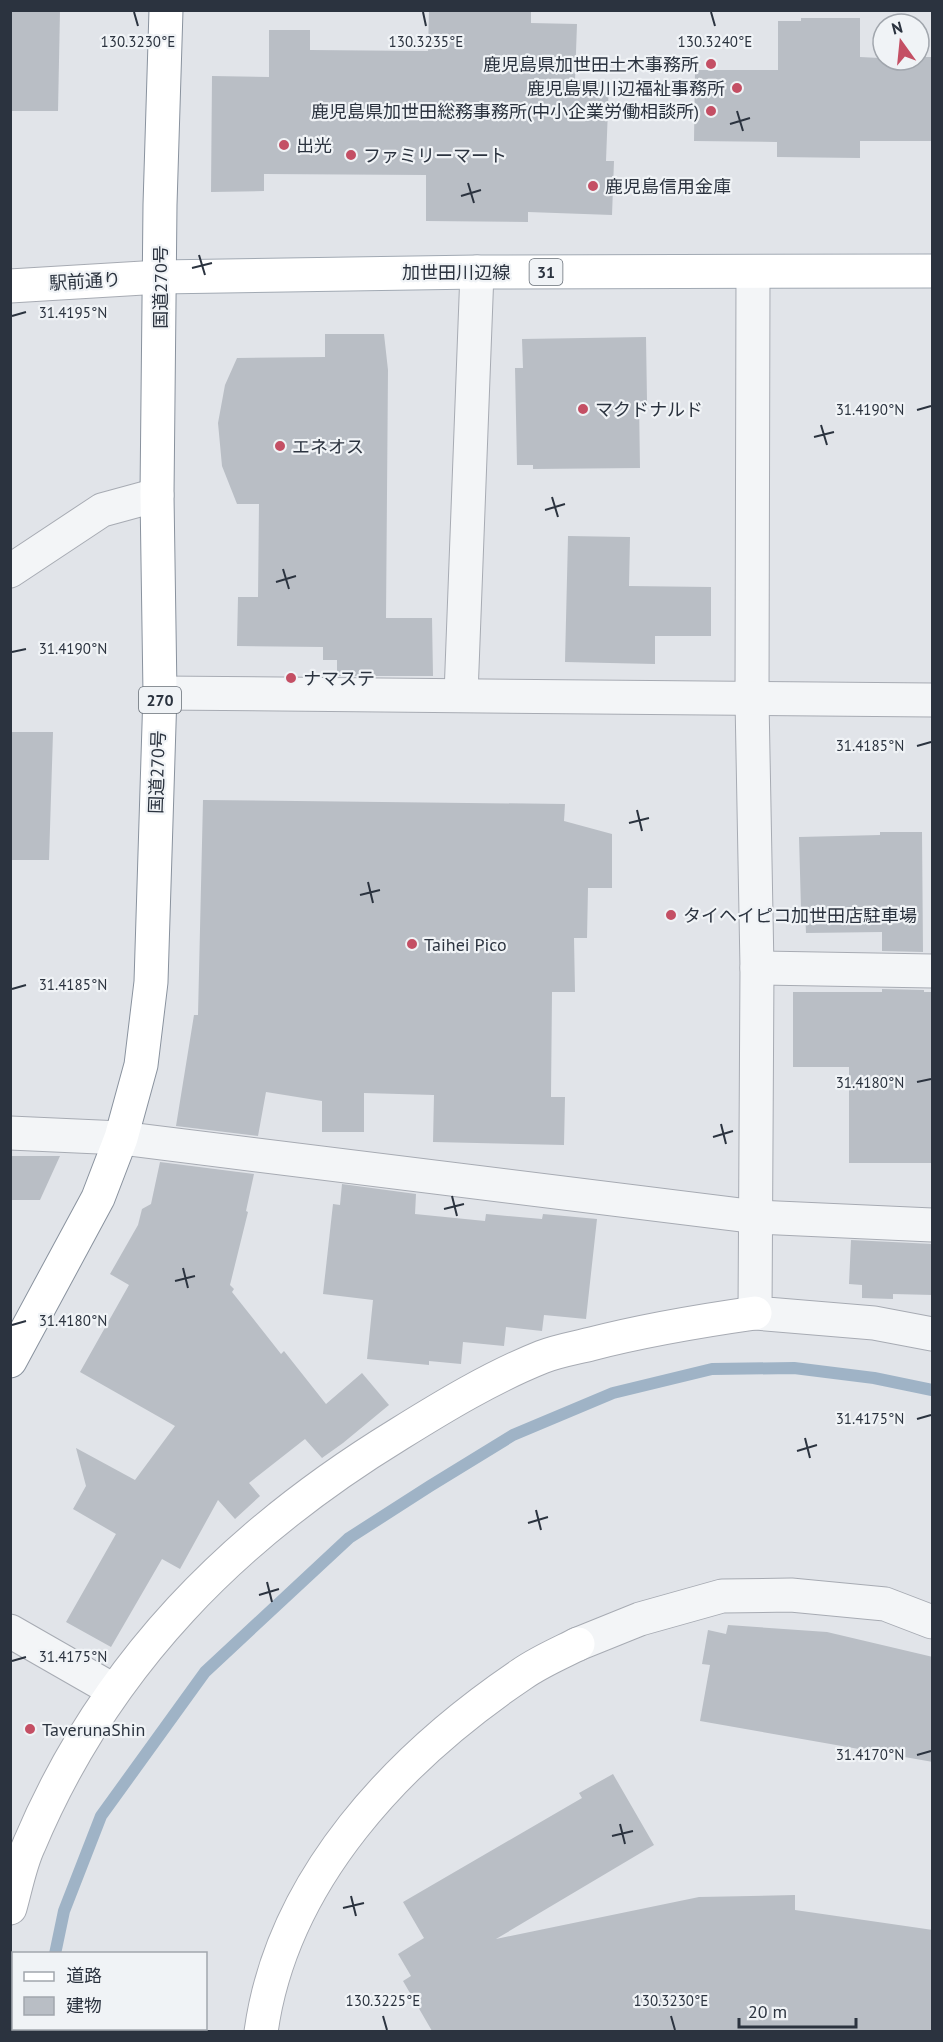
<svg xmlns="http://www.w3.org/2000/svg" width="943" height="2042" font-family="'PT Sans','Noto Sans JP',sans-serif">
<rect width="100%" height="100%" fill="#e1e4e9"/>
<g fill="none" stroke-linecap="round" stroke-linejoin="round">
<g stroke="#9fb3c6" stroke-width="12">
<polyline points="55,1954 64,1911 101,1816 205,1672 349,1538 430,1486 513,1435 613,1393 712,1369 794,1368 874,1378 932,1390"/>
<polyline points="39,2032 39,2028"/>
</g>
</g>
<g fill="#b9bec5">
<polygon points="10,10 60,10 58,111 10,111"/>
<polygon points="429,10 531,10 531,23 577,24 575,80 609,82 606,161 614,161 612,215 528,212 528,222 426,221 426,175 264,174 264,191 211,192 212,76 269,77 269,30 310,30 310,50 428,51"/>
<polygon points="801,18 860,18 860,57 919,60 919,57 933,57 933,141 860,141 860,158 777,157 777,142 694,141 695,70 778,70 778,21 801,21"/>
<polygon points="325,334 384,334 388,370 386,618 432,618 433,676 337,676 337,660 323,660 323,647 237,646 238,597 258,597 259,504 237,504 222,466 218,423 225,385 237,358 325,357"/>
<polygon points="646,337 647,401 639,402 640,468 533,469 533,465 517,465 515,368 523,368 522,339"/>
<polygon points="568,536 630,537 629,586 711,587 711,636 655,636 655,664 565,662"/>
<polygon points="10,732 53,732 49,860 10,860"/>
<polygon points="203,800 565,804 564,821 612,834 612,888 588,888 587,938 574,938 575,992 552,992 551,1097 565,1097 564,1145 433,1142 434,1095 364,1093 364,1132 322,1132 322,1101 266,1092 258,1136 176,1126 194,1015 198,1015"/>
<polygon points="880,832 922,832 923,952 882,951 882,932 806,933 805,909 801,909 799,837 880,835"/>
<polygon points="882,989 924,990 924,992 933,992 933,1163 849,1163 849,1067 793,1067 793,992 882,992"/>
<polygon points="10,1156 60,1156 40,1200 10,1200"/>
<polygon points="160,1162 254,1174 246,1211 248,1212 230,1285 234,1289 232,1292 281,1354 284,1351 326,1404 362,1373 389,1405 343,1443 322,1458 305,1439 249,1483 260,1496 235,1519 218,1500 180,1569 162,1559 111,1647 66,1622 116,1534 73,1509 86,1486 76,1448 135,1480 175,1426 80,1372 129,1285 110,1274 138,1225 142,1209 151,1204"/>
<polygon points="342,1184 416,1194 415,1214 485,1221 486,1214 542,1219 543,1214 597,1219 586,1319 544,1315 542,1331 506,1327 504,1346 463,1342 461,1364 429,1361 429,1365 367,1359 373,1300 323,1294 333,1204 340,1205"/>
<polygon points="851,1240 933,1244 933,1295 893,1294 893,1299 862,1298 862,1285 849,1284"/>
<polygon points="728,1625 827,1632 933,1657 933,1762 700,1721 710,1665 702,1664 708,1630 726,1634"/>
<polygon points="613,1774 654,1845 496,1939 699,1897 795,1895 795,1910 933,1930 933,2031 432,2031 403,1981 411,1976 398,1954 424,1938 403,1902 582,1798 579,1793"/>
</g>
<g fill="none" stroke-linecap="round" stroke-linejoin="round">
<defs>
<g id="street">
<polyline points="753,272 752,700 757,968 755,1313 874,1323 932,1334"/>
<polyline points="10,571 102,510 157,495"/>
<polyline points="160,693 932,700"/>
<polyline points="461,695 477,272"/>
<polyline points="757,968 932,971"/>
<polyline points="10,1133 121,1138 757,1217 932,1225"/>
<polyline points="10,1631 113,1690"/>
<polyline points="578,1644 640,1619 722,1596 791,1595 885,1604 932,1622"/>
</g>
<g id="secondary">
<polyline points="10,286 160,277"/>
<path d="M10,1908C16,1887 20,1864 29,1845C105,1664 234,1535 399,1434C444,1406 492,1377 542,1357C557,1351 575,1348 591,1344C645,1330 699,1321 755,1313"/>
<path d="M261,2032C282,1879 399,1757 522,1674C539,1662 560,1653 578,1644"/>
</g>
<polyline id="primary" points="160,277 477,272 932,271"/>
<polyline id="highway" points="10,1361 98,1198 121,1138 141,1065 151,982 160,693 157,495 160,205 166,10"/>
</defs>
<use href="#street" stroke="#a7abb3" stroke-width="35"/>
<use href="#secondary" stroke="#a7abb3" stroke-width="35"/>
<use href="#primary" stroke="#a1a9b3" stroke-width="35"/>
<use href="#highway" stroke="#89929e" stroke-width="35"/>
<use href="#street" stroke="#f3f5f7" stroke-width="33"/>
<use href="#secondary" stroke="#fff" stroke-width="33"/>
<use href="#primary" stroke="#fff" stroke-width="33"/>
<use href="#highway" stroke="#fff" stroke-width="33"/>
</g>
<path fill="none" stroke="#2b333f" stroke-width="2" d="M134,12L138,26M423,12L426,26M711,12L715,26M737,111L743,131M730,124L750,118M468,183L474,203M461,196L481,190M199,255L205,275M192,268L212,263M12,316L26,312M917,410L931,406M821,425L827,445M814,437L834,432M552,497L558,517M545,510L565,504M283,569L289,589M276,582L296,576M12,652L26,649M917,746L931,742M637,810L642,831M629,823L649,818M368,882L373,903M360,895L380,890M12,989L26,985M917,1082L931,1079M721,1124L726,1144M713,1137L733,1131M452,1196L457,1216M444,1209L464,1204M183,1268L188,1288M175,1281L195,1276M12,1325L26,1321M917,1419L931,1415M805,1438L810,1458M797,1451L817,1445M536,1510L541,1530M528,1523L548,1517M267,1582L272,1602M259,1595L279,1589M12,1661L26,1657M917,1755L931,1751M620,1824L625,1844M612,1836L633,1831M351,1896L356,1916M343,1908L364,1903M383,2016L387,2030M671,2016L675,2030"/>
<g fill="#c44f64" stroke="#f0f3f6" stroke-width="2">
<circle cx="711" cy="64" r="6"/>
<circle cx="737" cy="88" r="6"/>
<circle cx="711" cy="111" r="6"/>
<circle cx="284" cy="145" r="6"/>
<circle cx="351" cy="155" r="6"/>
<circle cx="593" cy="186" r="6"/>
<circle cx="583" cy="409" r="6"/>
<circle cx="280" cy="446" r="6"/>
<circle cx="291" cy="678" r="6"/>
<circle cx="671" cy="915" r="6"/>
<circle cx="412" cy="944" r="6"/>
<circle cx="30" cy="1729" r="6"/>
</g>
<g text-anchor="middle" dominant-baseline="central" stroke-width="4.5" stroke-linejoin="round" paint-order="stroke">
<g fill="#f0f3f6" stroke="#666d76" stroke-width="1.5">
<rect x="529.5" y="259" width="33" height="26" rx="4.5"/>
<rect x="139" y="687" width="42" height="26" rx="4.5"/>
</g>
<g font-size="16" font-weight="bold" fill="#2b333f">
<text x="546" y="272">31</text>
<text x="160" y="700">270</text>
</g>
<g font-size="18" fill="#2b333f" stroke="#f0f3f6" text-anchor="start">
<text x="699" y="64" text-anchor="end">鹿児島県加世田土木事務所</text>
<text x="725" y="88" text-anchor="end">鹿児島県川辺福祉事務所</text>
<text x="699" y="111" text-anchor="end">鹿児島県加世田総務事務所(中小企業労働相談所)</text>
<text x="296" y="145">出光</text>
<text x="363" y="155">ファミリーマート</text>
<text x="605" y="186">鹿児島信用金庫</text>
<text x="595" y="409">マクドナルド</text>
<text x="292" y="446">エネオス</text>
<text x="303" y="678">ナマステ</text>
<text x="683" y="915">タイヘイピコ加世田店駐車場</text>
<text x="424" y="944">Taihei Pico</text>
<text x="42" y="1729">TaverunaShin</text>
</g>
<g font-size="18" fill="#2b333f" stroke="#f0f3f6">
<text x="456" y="272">加世田川辺線</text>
<text transform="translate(85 281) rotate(-3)">駅前通り</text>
<text transform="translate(160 287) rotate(-90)">国道270号</text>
<text transform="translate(157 772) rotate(-88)">国道270号</text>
</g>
</g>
<g font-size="15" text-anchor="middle" fill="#2b333f" stroke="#f0f3f6" stroke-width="4.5" stroke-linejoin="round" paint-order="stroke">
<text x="138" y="47">130.3230°E</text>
<text x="426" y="47">130.3235°E</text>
<text x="715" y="47">130.3240°E</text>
<text x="73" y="318">31.4195°N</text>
<text x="870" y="415">31.4190°N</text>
<text x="73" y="654">31.4190°N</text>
<text x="870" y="751">31.4185°N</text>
<text x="73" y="990">31.4185°N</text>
<text x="870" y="1088">31.4180°N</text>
<text x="73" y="1326">31.4180°N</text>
<text x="870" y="1424">31.4175°N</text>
<text x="73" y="1662">31.4175°N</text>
<text x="870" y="1760">31.4170°N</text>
<text x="383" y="2006">130.3225°E</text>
<text x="671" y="2006">130.3230°E</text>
</g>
<rect width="943" height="2042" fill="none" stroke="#2b333f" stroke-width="24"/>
<rect x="12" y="1952" width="195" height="78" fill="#f0f3f6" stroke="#a1a6ad" stroke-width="1.5"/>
<rect x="24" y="1972" width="30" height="9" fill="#ffffff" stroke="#a1a6ad" stroke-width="1.5"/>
<text x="66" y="1982" font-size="18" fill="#2b333f">道路</text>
<rect x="24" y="1997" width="30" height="18" fill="#b9bec5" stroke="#a1a6ad" stroke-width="1.5"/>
<text x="66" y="2012" font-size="18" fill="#2b333f">建物</text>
<g transform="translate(901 42) rotate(345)"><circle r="28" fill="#f0f3f6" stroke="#a1a6ad" stroke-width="1.5"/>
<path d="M0-4.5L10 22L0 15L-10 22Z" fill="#c44f64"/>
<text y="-9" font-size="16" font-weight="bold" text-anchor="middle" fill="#2b333f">N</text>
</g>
<path d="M739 2018v9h117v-9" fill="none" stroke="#2b333f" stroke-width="3"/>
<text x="748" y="2018" font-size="18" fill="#2b333f" stroke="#f0f3f6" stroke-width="4.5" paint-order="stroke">20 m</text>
</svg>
